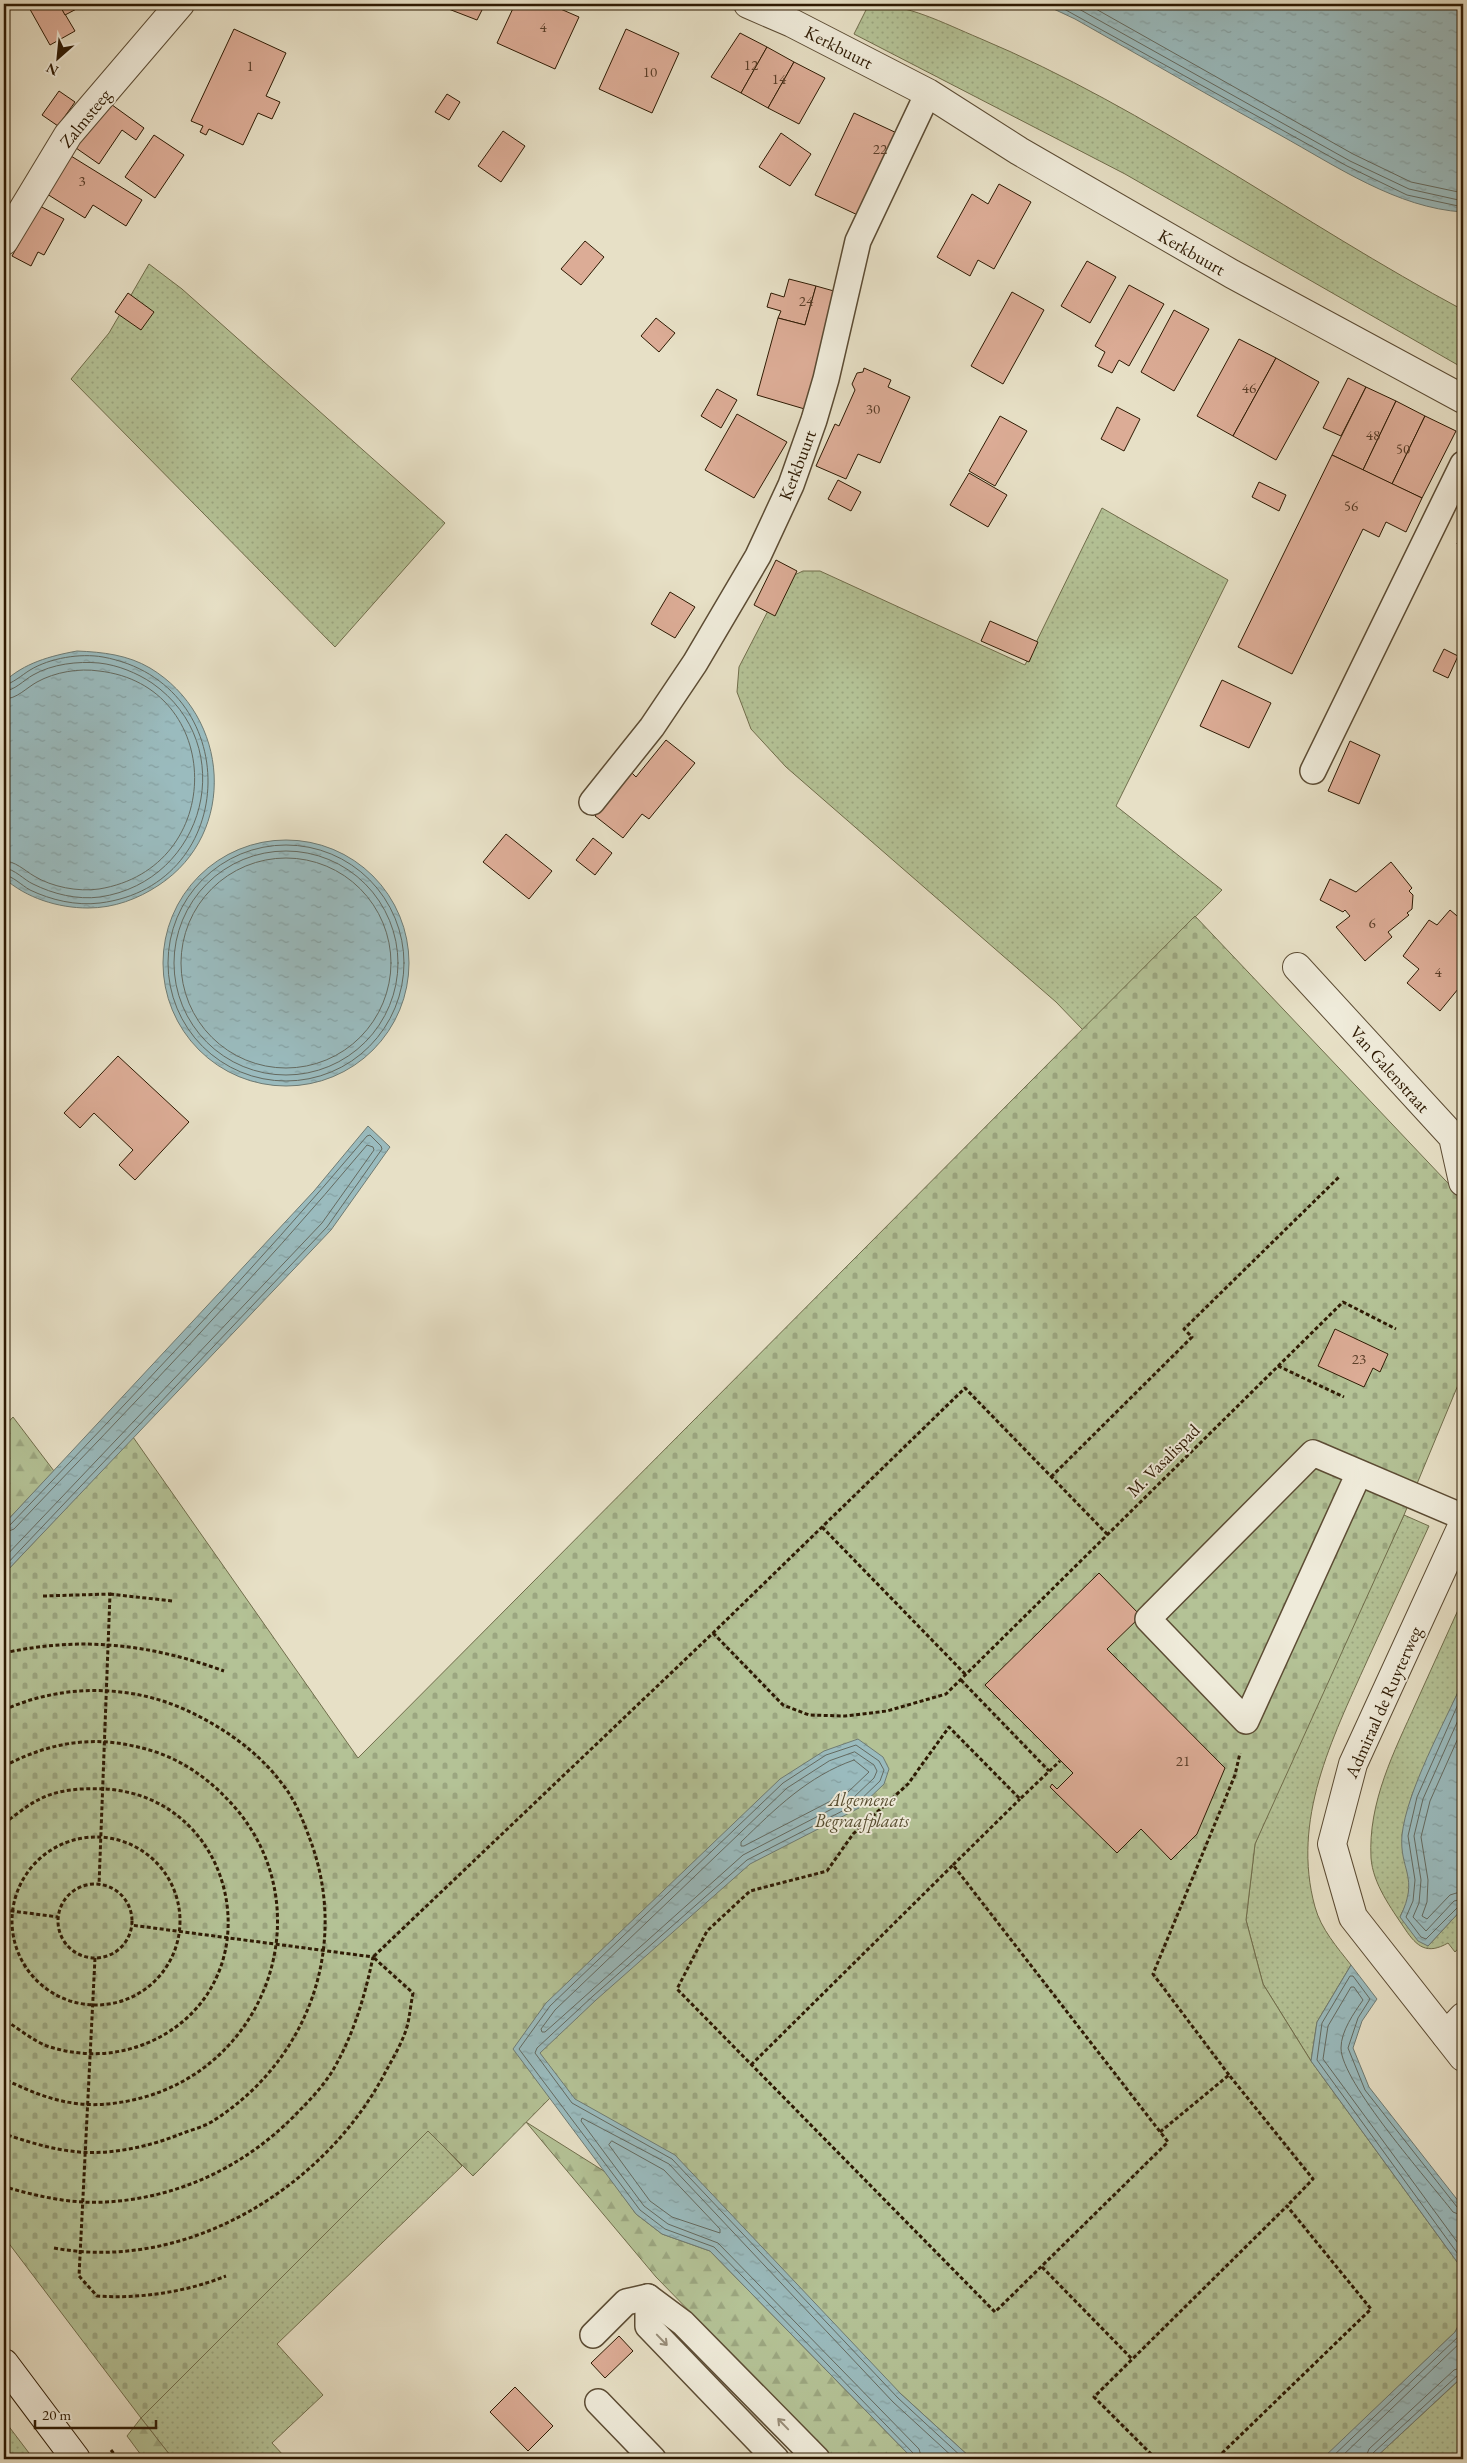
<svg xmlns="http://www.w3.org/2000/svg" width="1467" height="2463" font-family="'EB Garamond',serif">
<defs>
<pattern id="grass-dots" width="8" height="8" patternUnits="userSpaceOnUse" patternTransform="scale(1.25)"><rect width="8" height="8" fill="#b4c296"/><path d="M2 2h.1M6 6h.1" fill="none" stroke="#9ba680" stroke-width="1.8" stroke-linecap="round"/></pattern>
<pattern id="forest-firs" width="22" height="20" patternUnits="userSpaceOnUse" patternTransform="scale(1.25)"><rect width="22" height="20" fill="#b4c296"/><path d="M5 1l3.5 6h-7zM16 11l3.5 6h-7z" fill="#9ba680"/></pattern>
<pattern id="cemetery-stones" width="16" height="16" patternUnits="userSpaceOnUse" patternTransform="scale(1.25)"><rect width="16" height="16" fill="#b4c296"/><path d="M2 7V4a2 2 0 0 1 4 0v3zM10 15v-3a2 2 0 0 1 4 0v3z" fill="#9ba680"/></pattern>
<pattern id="water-ripples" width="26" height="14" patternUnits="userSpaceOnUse" patternTransform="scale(1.25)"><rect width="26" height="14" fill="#9abbbe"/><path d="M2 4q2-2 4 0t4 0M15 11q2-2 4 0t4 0" fill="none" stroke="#85a0a2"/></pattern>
</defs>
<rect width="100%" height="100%" fill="#e7e0c6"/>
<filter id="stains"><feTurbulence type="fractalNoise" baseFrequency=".004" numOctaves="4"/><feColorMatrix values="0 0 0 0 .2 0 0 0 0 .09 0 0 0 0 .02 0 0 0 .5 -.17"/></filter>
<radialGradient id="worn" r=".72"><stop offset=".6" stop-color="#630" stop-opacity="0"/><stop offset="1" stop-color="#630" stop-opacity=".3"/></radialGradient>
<g fill="url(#grass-dots)" stroke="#716e4c">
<path d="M869,4C908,4 943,23 979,38C1151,110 1300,223 1463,310V368L1125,174L854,34Z"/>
<polygon points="149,264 182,289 445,523 335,647 71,379 109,333"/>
<polygon points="1102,508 1228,580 1116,806 1222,890 1083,1030 1056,1002 786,767 751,729 737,692 739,667 770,607 790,577 803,571 820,571 1025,665"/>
<path d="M1404,1515L1429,1526C1408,1571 1388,1616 1367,1661C1332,1739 1291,1820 1315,1907C1321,1929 1337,1947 1351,1965L1317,2022L1311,2061L1263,1984L1246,1920L1255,1844L1302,1734Z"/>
<path d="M1463,1599V1681L1412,1795L1402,1835L1410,1880L1408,1900L1400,1917L1428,1946L1463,1908V1943L1455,1952L1448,1943C1427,1955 1417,1947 1405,1929C1391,1908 1373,1884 1371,1858C1368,1802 1394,1752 1416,1703C1432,1668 1447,1634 1463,1599Z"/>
<polygon points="428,2130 462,2166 277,2344 323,2395 272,2443 284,2456 281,2459 173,2459 141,2418"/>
<polygon points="1457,2382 1463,2389 1463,2459 1374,2459"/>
<polygon points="4,2420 29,2453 21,2459 4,2459"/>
</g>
<g fill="url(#forest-firs)" stroke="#716e4c">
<polygon points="13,1417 54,1471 4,1524 4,1427"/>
<polygon points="526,2122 607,2173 636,2214 662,2234 710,2251 913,2459 834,2459 656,2277"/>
<polygon points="141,2418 173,2459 144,2459 127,2436"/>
</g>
<polygon fill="url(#cemetery-stones)" stroke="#716e4c" points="1195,916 1463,1199 1463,1373 1404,1515 1255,1844 1246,1920 1263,1984 1311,2061 1463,2270 1463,2317 1455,2332 1323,2459 972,2459 901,2394 555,2093 473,2176 428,2131 141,2418 4,2237 4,1574 133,1437 358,1758"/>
<g fill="url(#water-ripples)" stroke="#6f7b73">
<path d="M1043,4H1463V212C1397,208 1336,166 1280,135C1211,97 1144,58 1075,19Z"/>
<path d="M77,651C103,652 128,655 150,668C230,716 238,833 159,885C138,899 114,908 88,908C58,908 26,898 4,878V682C24,663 50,656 77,651Z"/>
<circle cx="286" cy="963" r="123"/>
<polygon points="368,1126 390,1147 331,1230 4,1574 4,1524 314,1191"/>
<path d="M1463,1681V1908L1428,1946L1418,1941L1400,1917C1420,1877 1399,1870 1402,1835C1407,1790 1444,1724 1463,1681Z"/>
<polygon points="858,1739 883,1757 889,1769 884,1784 859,1808 750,1864 596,2000 540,2053 575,2099 675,2155 901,2394 972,2459 913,2459 710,2251 662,2234 636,2214 513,2049 546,2003 780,1779 824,1751"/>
<polygon points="1351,1965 1377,1999 1362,2021 1353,2048 1369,2087 1463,2207 1463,2270 1311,2061 1317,2022"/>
<polygon points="1463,2317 1463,2376 1374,2459 1322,2459 1455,2332"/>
</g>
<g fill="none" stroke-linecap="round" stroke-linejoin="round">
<g stroke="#646a60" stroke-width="1">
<polyline points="1055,4 1347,166 1407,195 1463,207"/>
<polyline points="1070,4 1350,161 1409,189 1463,201"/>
<polyline points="1087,4 1353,154 1411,182 1463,193"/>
<path d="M4,685C12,684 22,675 30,670C50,658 80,653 103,657C245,683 242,885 100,903C76,906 51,900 30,890C21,885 13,876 4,875"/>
<path d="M4,691C14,691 24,680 33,675C52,664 78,661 99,663C118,665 137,673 152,683C241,745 206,881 100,897C77,900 53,894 33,884C24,880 15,869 4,868"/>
<path d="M4,699C17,699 26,688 37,682C55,672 79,668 99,671C225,685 228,868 99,889C78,892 52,887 34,876C24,870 15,861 4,861"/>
<circle cx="286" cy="963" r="118"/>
<circle cx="286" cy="963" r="112"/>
<circle cx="286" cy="963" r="105"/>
<path d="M4,1527L10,1525C131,1398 254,1270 367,1136L370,1135L381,1146L382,1149L327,1227L4,1567"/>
<path d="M4,1533L14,1529C134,1403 256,1278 367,1145L373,1147L374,1150L322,1223L4,1558"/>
<polyline points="1463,1693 1417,1797 1408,1836 1415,1880 1413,1901 1406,1917 1421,1937 1426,1939 1458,1907 1463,1905"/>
<polyline points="1463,1709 1423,1799 1414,1836 1421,1880 1419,1903 1413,1917 1426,1931 1454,1901 1463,1899"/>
<polyline points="1463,1727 1430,1801 1421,1837 1428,1880 1427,1902 1422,1916 1427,1919 1450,1895 1463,1891"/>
<polygon points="855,1752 874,1765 877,1771 874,1778 853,1798 743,1855 545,2032 542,2032 541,2029 555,2010 787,1788 829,1761"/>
<path d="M854,1760L869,1772L848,1792L744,1846H741V1842C775,1809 808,1776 854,1760Z"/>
<polygon points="612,2141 664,2170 720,2229 720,2233 672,2217 650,2201 609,2145"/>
<polyline points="1463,2210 1457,2207 1365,2090 1348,2048 1358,2018 1370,1999 1353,1976 1350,1976 1322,2023 1317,2060 1463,2261"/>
<path d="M1463,2216L1453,2212C1429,2181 1341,2082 1341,2048C1341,2031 1354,2013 1363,2000L1354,1987H1351L1328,2026L1323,2059L1463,2250"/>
<polyline points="916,2459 914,2454 714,2247 665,2229 640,2210 519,2049 550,2006 783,1783 826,1755 856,1745 879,1761 884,1770 880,1781 856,1804 747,1860 593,1996 537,2048 535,2053 572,2103 672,2159 898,2398 964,2459"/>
<polyline points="922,2459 919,2449 718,2243 668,2224 644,2206 581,2121 582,2118 669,2164 893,2402 955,2459"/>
<polyline points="1330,2459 1459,2336 1463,2328"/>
<polyline points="1339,2459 1463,2340"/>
<polyline points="1365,2459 1369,2449 1454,2370 1463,2367"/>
<polyline points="1371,2459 1373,2453 1458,2375 1463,2373"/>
</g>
</g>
<g fill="#dcac96" stroke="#2e1a03">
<polygon points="27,4 59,4 75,31 50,45"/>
<polygon points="59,4 86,4 65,15"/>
<polygon points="448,4 485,4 477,20 446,8"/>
<polygon points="515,4 549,4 579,17 555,69 497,43"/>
<polygon points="234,29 286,53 266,96 280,102 272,119 258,113 243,145 209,129 206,135 200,132 203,126 191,121"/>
<polygon points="626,29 679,53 652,113 599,89"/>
<polygon points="740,33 767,47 741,93 711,77"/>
<polygon points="767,47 794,62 768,108 741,93"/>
<polygon points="794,62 825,78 799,124 768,108"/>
<polygon points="59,91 75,102 58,126 42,115"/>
<polygon points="447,94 460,102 449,120 435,112"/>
<polygon points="108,102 144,128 136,140 122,130 99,164 76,148"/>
<polygon points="854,113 901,135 862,217 815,195"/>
<polygon points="503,131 525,146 501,182 478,166"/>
<polygon points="781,133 811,154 790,186 759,167"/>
<polygon points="154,135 184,155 155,198 125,177"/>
<polygon points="71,156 142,200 126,226 93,205 85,218 47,194"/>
<polygon points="999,184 1031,202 994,269 978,260 970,276 937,257 972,194 988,204"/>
<polygon points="40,206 64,219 44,255 38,252 31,266 12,256"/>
<polygon points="585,241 604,257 581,285 561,269"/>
<polygon points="1087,261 1116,277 1090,323 1061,306"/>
<polygon points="789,279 816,286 805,325 778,318 781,311 767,307 771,293 784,297"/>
<polygon points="1129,285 1164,304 1129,366 1119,360 1112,373 1098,366 1105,352 1095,346"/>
<polygon points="816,286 841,293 808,410 757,395 778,318 805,325"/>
<polygon points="1012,292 1044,310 1003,384 971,366"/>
<polygon points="128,293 154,312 141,330 115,312"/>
<polygon points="1174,310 1209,329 1174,391 1141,372"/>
<polygon points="656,318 675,333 659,352 641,336"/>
<polygon points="1239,339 1276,358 1233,436 1197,416"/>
<polygon points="1276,358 1319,382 1276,460 1233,436"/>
<polygon points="864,368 891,380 888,387 910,397 880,463 858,454 846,479 816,466 835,424 839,426 855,390 852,384 857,373 863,372"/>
<polygon points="1348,378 1366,387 1341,436 1323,428"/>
<polygon points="1366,387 1396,401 1363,470 1332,455"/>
<polygon points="717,389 737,400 721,428 701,416"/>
<polygon points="1396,401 1425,416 1392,484 1363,470"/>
<polygon points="1117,407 1140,419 1124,451 1101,439"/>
<polygon points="737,414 787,442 754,498 705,470"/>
<polygon points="1000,416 1027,431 995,486 969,471"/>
<polygon points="1425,416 1456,431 1422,498 1392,484"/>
<polygon points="1332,455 1422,498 1406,532 1386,522 1379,537 1363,529 1292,674 1238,647"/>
<polygon points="969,473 1007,495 988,527 950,505"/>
<polygon points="838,480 861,492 851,511 828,499"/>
<polygon points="1259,482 1286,495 1279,511 1252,497"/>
<polygon points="1463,531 1463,547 1457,544"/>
<polygon points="776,560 797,571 775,616 754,605"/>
<polygon points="670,592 695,607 675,638 651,624"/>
<polygon points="990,621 1038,642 1029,662 981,641"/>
<polygon points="1444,649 1458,656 1448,678 1433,671"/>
<polygon points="1222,680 1271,703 1249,748 1200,726"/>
<polygon points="666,740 695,763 649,819 642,814 623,838 595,816 631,772 636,777"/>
<polygon points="1350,741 1380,755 1359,804 1328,791"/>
<polygon points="506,834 552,871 529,899 483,862"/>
<polygon points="593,838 612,853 595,875 576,860"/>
<polygon points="1391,862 1412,888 1409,891 1413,895 1412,909 1407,913 1409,915 1388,932 1392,937 1365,961 1336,927 1350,916 1345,910 1343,912 1320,900 1330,879 1356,892"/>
<polygon points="1450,910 1463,921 1463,974 1459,979 1463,983 1440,1011 1407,983 1419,969 1403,956 1429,920 1437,925"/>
<polygon points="118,1056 189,1122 135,1180 119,1165 133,1150 94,1113 80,1128 64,1113"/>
<polygon points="1335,1329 1388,1354 1380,1372 1373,1368 1364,1387 1318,1366"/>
<polygon points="1099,1573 1141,1616 1107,1649 1225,1768 1197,1834 1171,1860 1141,1829 1117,1853 1050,1787 1052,1784 1057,1789 1073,1773 985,1685"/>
<polygon points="619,2336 633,2351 605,2378 591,2363"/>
<polygon points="515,2387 553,2426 528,2451 490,2412"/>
</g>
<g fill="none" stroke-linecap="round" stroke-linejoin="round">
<defs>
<g id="lane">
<polyline points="1313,771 1463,464"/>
<polyline points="592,802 652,727 695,663 758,556 791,485 814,420 826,379 858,241 928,93"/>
<polyline points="1359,1473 1246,1721 1148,1619 1313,1453 1463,1517"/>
<polyline points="648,2297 648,2326 776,2459"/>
<polyline points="593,2335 626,2302 648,2297 683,2323 817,2459"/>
<polyline points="598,2402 653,2459"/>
</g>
<g id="street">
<polyline points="748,4 792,23 928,93 1019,151 1232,274 1463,399"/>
<polyline points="4,241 68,135 180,4"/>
<polyline points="1297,967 1453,1137 1463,1182"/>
<polyline points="1463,1524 1353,1764 1332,1844 1353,1917 1463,2057"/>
<polyline points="1446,2035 1463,2017"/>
</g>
<polyline id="secondary" points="4,2363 76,2459"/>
</defs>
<use href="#lane" stroke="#5c4c34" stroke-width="28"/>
<use href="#street" stroke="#5c4c34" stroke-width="30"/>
<use href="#secondary" stroke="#2e1a03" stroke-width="30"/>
<g stroke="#2e1a03" stroke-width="3" stroke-dasharray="4 2.5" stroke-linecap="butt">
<polyline points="1278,1366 1344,1397"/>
<polyline points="1051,1477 1192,1337 1184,1329 1340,1176"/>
<polyline points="822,1527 966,1675"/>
<polyline points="110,1594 172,1601"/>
<polyline points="43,1596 110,1594 99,1885"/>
<polyline points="713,1633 783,1705 809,1715 845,1716 887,1711 946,1694 1343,1302 1396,1329"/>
<path d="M4,1653C81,1636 150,1644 224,1671"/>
<polyline points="961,1680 1049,1771"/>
<path d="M4,1710C61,1684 129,1684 186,1710C223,1727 259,1752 283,1785C296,1801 304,1823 311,1842C349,1947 308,2059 216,2119C205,2127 190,2130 178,2135C145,2148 105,2156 70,2151C47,2148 26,2141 4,2134"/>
<path d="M4,1766C57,1739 102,1734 159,1753C191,1765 216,1785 238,1811C321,1913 266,2065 141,2098C122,2103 100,2106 80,2104C52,2101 29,2091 4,2079"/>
<path d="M4,1823C15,1816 26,1806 38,1800C58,1789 83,1788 105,1789C239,1797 276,1981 154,2040C120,2056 84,2058 47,2046C34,2041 20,2030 8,2022L4,2017"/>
<circle cx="96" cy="1921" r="84"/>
<polyline points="953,1865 1020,1799"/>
<circle cx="95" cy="1921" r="37"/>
<polyline points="4,1910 58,1917"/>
<path d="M95,1958L79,2276L97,2296C140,2299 186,2292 226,2276"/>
<polyline points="751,2065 953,1865 1168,2142 995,2312 677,1989 707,1931 750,1891 827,1871 853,1834 908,1784 949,1727 1020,1799 1060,1761"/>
<polyline points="1229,2075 1153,1974 1235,1775 1240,1753"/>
<polyline points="1160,2132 1229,2075 1313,2179 1287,2206"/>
<path d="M9,2188C40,2197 73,2204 106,2202C180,2198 248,2165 299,2111C311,2099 324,2085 333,2070C353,2036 365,1996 373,1957L131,1925"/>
<path d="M54,2248C187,2273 326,2187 386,2071C394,2056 404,2040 408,2023C410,2013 411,2003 413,1993L373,1957L713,1633L965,1388L1108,1535"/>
<polyline points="1042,2267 1132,2359"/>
<polyline points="4,2321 9,2328"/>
<polyline points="111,2450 118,2459"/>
<polyline points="1156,2459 1094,2397 1287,2206 1371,2309 1216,2459"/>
</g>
<use href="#lane" stroke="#efebda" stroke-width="25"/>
<use href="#street" stroke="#efebda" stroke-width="28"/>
<use href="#secondary" stroke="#efebda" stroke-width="28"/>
</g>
<defs><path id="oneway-shaft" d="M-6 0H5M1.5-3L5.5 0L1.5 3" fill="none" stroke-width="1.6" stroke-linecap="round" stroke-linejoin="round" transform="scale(1.25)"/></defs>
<g stroke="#988d79">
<use href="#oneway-shaft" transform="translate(662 2340) rotate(46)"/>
<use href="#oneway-shaft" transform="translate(783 2424) rotate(-134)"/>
</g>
<g text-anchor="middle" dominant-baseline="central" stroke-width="4" stroke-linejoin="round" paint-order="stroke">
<g font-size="15" fill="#5a3e28">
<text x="543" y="26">4</text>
<text x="751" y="64">12</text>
<text x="250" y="65">1</text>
<text x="650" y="71">10</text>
<text x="779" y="78">14</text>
<text x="880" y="148">22</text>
<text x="82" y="180">3</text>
<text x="806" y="300">24</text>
<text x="1249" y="387">46</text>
<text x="873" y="408">30</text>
<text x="1373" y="434">48</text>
<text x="1403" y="448">50</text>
<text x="1351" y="505">56</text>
<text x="1372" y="922">6</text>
<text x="1438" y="971">4</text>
<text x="1359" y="1358">23</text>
<text x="1183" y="1760">21</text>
</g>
<g font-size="18" fill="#2e1a03" stroke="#efebda">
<text transform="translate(839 47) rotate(27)">Kerkbuurt</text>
<text transform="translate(85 118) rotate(-51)">Zalmsteeg</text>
<text transform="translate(1192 252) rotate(30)">Kerkbuurt</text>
<text transform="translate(797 465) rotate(-69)">Kerkbuurt</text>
<text transform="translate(1390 1069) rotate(48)">Van Galenstraat</text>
<text transform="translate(1163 1460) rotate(-45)">M. Vasalispad</text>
<text transform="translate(1383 1702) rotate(-66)">Admiraal de Ruyterweg</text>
</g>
<g font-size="18" font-style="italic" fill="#564c2f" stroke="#efebda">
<text x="862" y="1799">Algemene<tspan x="862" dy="21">Begraafplaats</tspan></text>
</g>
</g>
<rect width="1467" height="2463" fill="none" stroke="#e7e0c6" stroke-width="20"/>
<rect x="5" y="5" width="1457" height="2453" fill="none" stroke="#2e1a03" stroke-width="2.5"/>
<rect x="10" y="10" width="1447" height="2443" fill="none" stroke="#2e1a03"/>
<g transform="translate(58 58) rotate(207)" stroke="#efebda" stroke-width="4" paint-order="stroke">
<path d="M0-4L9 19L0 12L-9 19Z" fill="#2e1a03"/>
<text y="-8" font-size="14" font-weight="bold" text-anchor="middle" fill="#2e1a03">N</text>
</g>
<path d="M35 2420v8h121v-8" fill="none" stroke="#2e1a03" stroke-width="2.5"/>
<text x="42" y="2420" font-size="15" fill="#2e1a03" stroke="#efebda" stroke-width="4" paint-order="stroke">20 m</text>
<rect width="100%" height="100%" filter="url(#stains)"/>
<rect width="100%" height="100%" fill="url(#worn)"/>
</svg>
